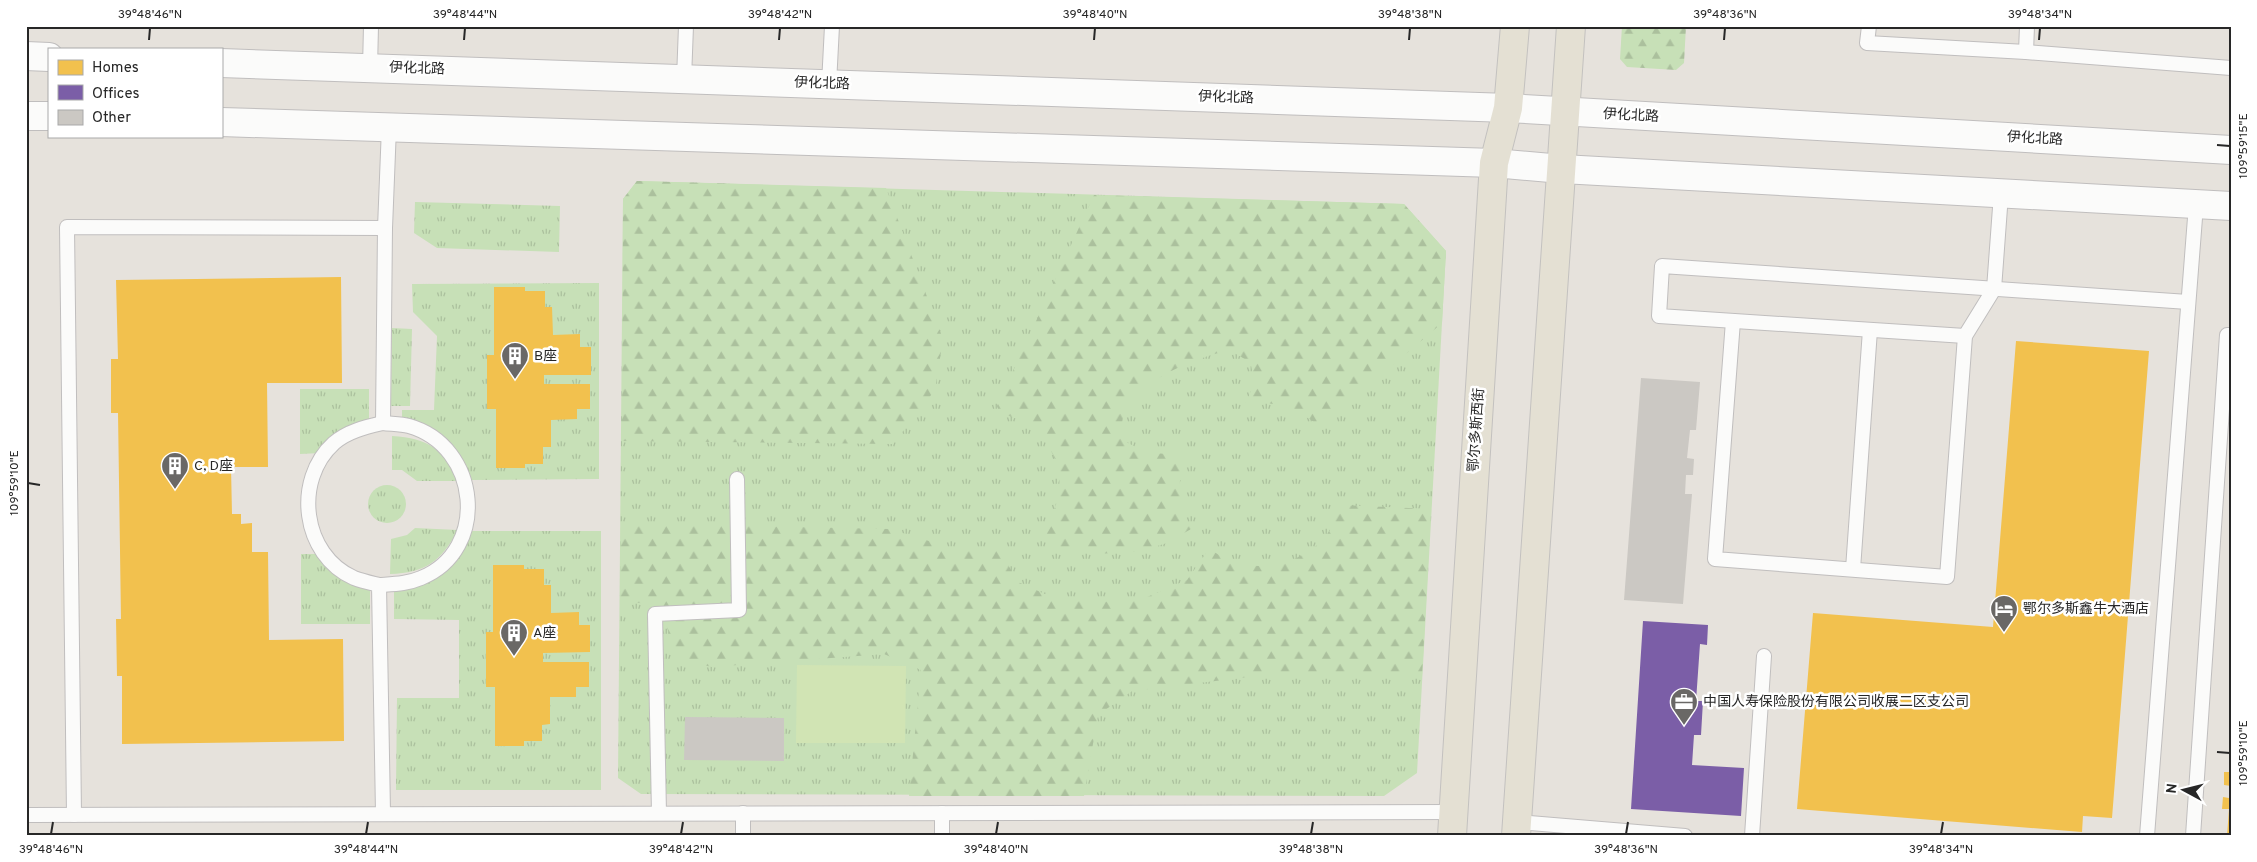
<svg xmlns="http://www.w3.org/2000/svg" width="2257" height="862" font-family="Overpass,'Noto Sans SC',sans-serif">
<defs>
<pattern id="grass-tufts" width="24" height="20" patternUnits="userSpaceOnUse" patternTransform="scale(1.25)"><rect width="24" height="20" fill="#c7e0b7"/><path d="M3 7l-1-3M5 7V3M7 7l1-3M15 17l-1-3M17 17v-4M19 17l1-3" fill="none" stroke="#abc09d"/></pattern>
<pattern id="forest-firs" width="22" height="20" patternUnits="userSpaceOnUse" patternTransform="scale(1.25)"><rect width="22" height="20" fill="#c7e0b7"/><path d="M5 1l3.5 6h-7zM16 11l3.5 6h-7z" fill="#abc09d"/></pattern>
</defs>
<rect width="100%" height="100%" fill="#e6e2dc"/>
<g fill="url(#grass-tufts)">
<polygon points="637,181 1404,204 1446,251 1417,773 1384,796 641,794 618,778 623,199"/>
<polygon points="415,202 560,206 559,252 437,248 414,233"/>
<path d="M599,283V479L471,480C451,438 443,437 402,419V410H434L437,336L413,312L412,284Z"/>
<polygon points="392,328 412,329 410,406 391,406"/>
<polygon points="300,389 369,389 369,421 321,453 300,454"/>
<path d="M392,436C429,438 442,449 460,481H417L402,470H392Z"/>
<circle cx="387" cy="504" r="19"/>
<path d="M415,528L458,530C441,561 426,573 390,574L391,539L407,535Z"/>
<polygon points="469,531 601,531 601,790 396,790 397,698 459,698 459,620 394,619 394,588 415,584"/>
<polygon points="301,554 321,554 370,586 370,624 301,624"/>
</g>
<g fill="url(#forest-firs)">
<polygon points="1622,26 1686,26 1684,63 1676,70 1627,67 1620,59"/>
<polygon points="637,181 886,188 943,339 935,390 893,444 622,441 623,199"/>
<path d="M1094,195L1404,204L1446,251L1442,323L1321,427C1292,406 1281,402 1245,403C1254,388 1255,378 1250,362L1229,350C1194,359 1128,382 1122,424C1121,429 1122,434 1122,439C1144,454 1159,456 1185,452C1177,484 1178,499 1191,529L1167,543L1141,551L1098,554L1058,547L1041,530C1044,525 1049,519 1052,514C1074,472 1045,421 1000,414L997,406Z"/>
<path d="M1341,505L1431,509L1422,676H1257L1132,691L1098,715L1084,796H909L921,670L884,654L712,667L675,658L666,623L649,604L620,601L621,523L889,529L949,547L1000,551L1018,582L1054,598L1094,602L1140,600L1187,580L1209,549C1216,553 1225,559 1233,562C1267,573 1310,561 1330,530C1334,523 1337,513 1341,505Z"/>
</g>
<polygon fill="#d1e4b4" points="797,665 906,666 905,743 796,743"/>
<g fill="#f2c14e">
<polygon points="341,277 342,383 267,383 268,467 231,467 232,514 241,514 241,524 252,523 252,552 268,552 269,640 343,639 344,741 122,744 122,676 117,676 116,619 121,619 118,413 111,413 111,359 118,359 116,280"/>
<polygon points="494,287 525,287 525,291 545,291 545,307 552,307 553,335 580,334 580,347 591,347 591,375 544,375 544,384 590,384 590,409 577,409 577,419 551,420 551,447 543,447 543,464 525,464 525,468 496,468 496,409 487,409 487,355 494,355"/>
<polygon points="2016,341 2149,351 2112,818 2083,816 2082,832 1797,809 1813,613 1993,627"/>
<polygon points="493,565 524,565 524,569 544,569 544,585 551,585 551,613 579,612 579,625 590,625 590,652 543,653 543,662 589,662 589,687 576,687 576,697 550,697 550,724 542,725 542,741 524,741 524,746 495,746 495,687 486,687 486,632 493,632"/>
<polygon points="2224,772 2231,772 2231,786 2224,785"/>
<polygon points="2229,793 2231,836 2227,836 2229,809 2222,809 2223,797 2229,798"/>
</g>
<polygon fill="#7b5ea7" points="1643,621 1708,625 1707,645 1700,644 1696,701 1703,701 1701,735 1694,735 1692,765 1744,768 1741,816 1631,809"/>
<g fill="#cbc8c3">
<polygon points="1641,378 1700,382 1696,430 1690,430 1687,458 1694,459 1693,475 1686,475 1685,494 1692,494 1683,604 1624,600"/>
<polygon points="685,717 784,718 784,761 684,760"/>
</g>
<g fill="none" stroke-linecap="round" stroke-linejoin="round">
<defs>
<g id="lane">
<polyline points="1869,26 1867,43 2026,52 2231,68"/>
<polyline points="2026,52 2027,26"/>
<polyline points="370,68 371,26"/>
<polyline points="684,79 686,26"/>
<polyline points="829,84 832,26"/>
<polyline points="1733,321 1715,559 1947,577 1965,336 1994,289 2001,194"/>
<polyline points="1965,336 1659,316 1662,266 2188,302"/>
<polyline points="1853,569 1870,330"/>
<path d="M379,585C394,584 407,584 421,578C490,550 480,446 409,426C401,424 391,424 383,423"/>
<path d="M383,813L379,585C371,583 362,581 354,578C302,555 293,480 334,443C348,431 366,427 383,423L385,228"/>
<polyline points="659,813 655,614 739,610 737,479"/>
<polyline points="26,815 1453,812"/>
<polyline points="74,815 67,227 385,228 389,127"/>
<polyline points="1517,822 1685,836"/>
<polyline points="743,836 743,813"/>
<polyline points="942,836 942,813"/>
<polyline points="1752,836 1764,656"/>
<polyline points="2147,836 2196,205"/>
<polyline points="2193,836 2227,335 2231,335"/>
</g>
<g id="secondary">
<polyline points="26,56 49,57"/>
<polyline points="221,63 1508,108 2231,150"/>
<polyline points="26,116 49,116"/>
<polyline points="221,122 1494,163 1562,169 2231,206"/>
</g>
<g id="primary">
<polyline points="1452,836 1494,163 1508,108 1515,26"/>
<polyline points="1516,836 1571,26"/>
</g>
</defs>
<use href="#lane" stroke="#c0bebe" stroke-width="16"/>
<use href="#secondary" stroke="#c0bebe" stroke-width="30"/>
<use href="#primary" stroke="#c3c1bf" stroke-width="30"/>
<use href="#lane" stroke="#fbfbfa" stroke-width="14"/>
<use href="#secondary" stroke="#fbfbfa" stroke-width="28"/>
<use href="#primary" stroke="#e4e0d3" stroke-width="28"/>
</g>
<path fill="none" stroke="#272727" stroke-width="2" d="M149,40L150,28M464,40L465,28M779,40L780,28M1094,40L1095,28M1409,40L1410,28M1724,40L1725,28M2039,40L2040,28M2217,145L2230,146M28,483L40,485M2217,752L2230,753M51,834L53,822M366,834L368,822M681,834L683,822M996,834L998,822M1311,834L1313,822M1626,834L1628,822M1941,834L1943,822"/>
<defs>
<symbol id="building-pin" viewBox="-11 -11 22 30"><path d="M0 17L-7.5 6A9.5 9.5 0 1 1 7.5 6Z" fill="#6a6866" stroke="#fff"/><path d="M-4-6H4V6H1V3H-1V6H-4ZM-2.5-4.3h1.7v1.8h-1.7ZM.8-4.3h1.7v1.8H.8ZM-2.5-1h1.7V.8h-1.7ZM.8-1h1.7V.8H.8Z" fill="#fff"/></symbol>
<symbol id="hotel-pin" viewBox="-11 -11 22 30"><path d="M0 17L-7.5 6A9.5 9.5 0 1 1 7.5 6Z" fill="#6a6866" stroke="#fff"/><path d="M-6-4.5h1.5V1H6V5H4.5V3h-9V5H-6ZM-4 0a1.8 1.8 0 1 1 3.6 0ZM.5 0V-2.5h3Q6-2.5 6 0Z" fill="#fff"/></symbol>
<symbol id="office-pin" viewBox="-11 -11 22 30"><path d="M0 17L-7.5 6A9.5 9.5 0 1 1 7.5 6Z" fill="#6a6866" stroke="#fff"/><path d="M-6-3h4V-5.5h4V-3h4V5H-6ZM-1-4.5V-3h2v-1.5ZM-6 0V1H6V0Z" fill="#fff"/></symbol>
</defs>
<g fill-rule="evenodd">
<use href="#building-pin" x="499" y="340" width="32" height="43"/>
<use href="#building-pin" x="159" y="450" width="32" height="43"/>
<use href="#hotel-pin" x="1988" y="593" width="32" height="43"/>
<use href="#building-pin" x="498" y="617" width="32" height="43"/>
<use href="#office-pin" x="1668" y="686" width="32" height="43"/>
</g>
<g text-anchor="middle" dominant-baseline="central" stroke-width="5" stroke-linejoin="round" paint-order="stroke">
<g font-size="14" fill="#272727" stroke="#fff">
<text transform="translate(417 69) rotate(2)">伊化北路</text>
<text transform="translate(822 84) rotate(2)">伊化北路</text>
<text transform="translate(1226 98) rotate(2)">伊化北路</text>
<text transform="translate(1631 116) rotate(3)">伊化北路</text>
<text transform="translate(2035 139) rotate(3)">伊化北路</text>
<text transform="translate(1477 430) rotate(-86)">鄂尔多斯西街</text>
</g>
<g font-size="14" fill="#272727" stroke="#fff" text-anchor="start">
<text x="534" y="356">B座</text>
<text x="194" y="466">C, D座</text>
<text x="2023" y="609">鄂尔多斯鑫牛大酒店</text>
<text x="533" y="633">A座</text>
<text x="1703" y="702">中国人寿保险股份有限公司收展二区支公司</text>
</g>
</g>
<rect width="2257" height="862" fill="none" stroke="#ffffff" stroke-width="55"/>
<rect x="48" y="48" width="175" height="90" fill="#ffffff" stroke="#a9a9a9"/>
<rect x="58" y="60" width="25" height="15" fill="#f2c14e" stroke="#a9a9a9"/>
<text x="92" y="72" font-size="15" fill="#272727">Homes</text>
<rect x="58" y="85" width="25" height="15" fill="#7b5ea7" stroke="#a9a9a9"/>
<text x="92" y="98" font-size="15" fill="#272727">Offices</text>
<rect x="58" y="110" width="25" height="15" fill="#cbc8c3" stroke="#a9a9a9"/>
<text x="92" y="122" font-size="15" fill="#272727">Other</text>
<g transform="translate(2184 790) rotate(277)" stroke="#ffffff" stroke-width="4" paint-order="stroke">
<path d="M0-4L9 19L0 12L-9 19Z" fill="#272727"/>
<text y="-8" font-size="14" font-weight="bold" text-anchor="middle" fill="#272727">N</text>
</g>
<rect x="28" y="28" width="2202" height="806" fill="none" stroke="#272727" stroke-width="2"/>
<g font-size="12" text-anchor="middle" fill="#272727">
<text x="150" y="18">39°48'46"N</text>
<text x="465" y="18">39°48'44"N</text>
<text x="780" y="18">39°48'42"N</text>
<text x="1095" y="18">39°48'40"N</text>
<text x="1410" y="18">39°48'38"N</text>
<text x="1725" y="18">39°48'36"N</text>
<text x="2040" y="18">39°48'34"N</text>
<text transform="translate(2243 146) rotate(-90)" y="4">109°59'15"E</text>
<text transform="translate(14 483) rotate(-90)" y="4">109°59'10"E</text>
<text transform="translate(2243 753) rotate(-90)" y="4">109°59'10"E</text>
<text x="51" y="853">39°48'46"N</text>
<text x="366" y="853">39°48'44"N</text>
<text x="681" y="853">39°48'42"N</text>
<text x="996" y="853">39°48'40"N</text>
<text x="1311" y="853">39°48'38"N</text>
<text x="1626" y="853">39°48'36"N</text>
<text x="1941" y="853">39°48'34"N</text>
</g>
</svg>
